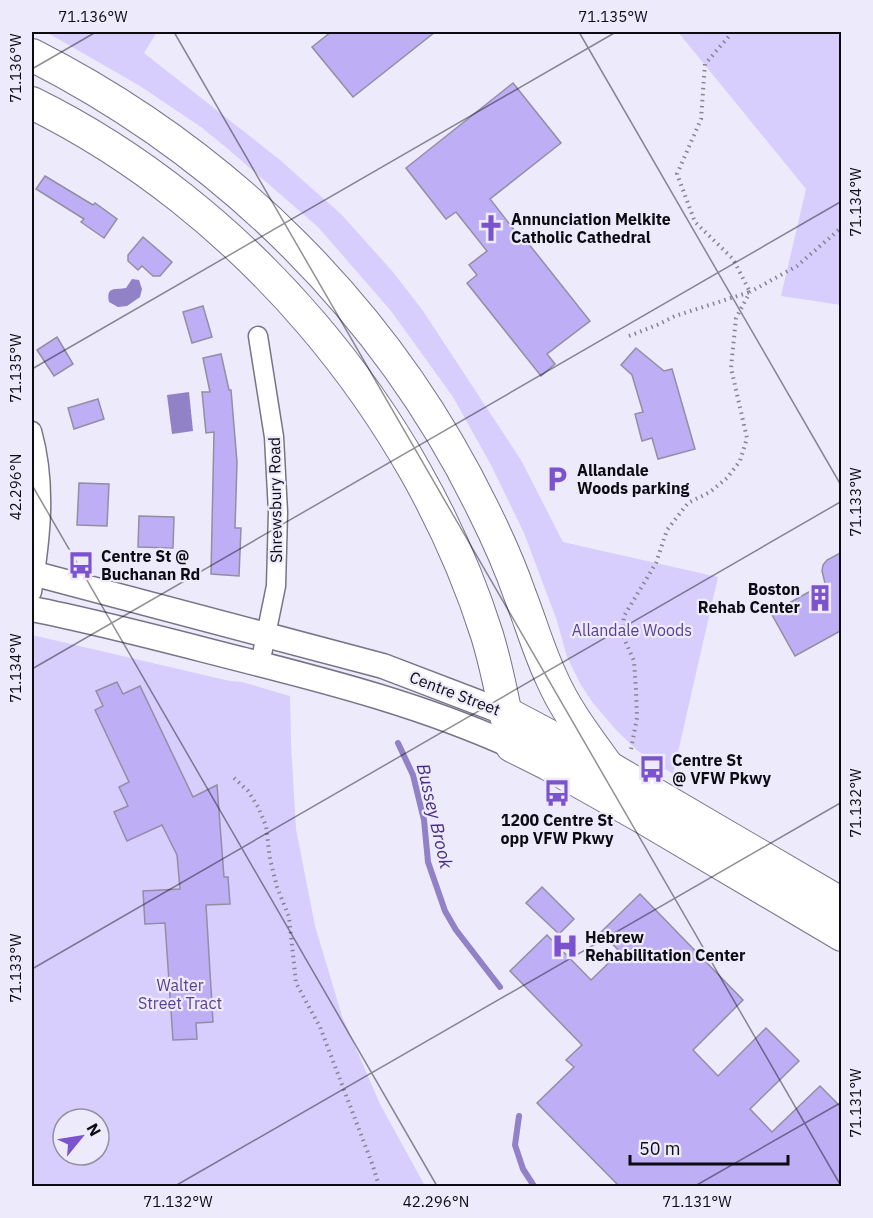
<svg xmlns="http://www.w3.org/2000/svg" width="873" height="1218" font-family="'IBM Plex Sans',sans-serif">
<rect width="100%" height="100%" fill="#edeafc"/>
<g fill="#d8cefe" fill-rule="evenodd">
<polygon points="46,32 157,32 144,53 280,160 308,185 341,214 393,272 423,311 521,460 563,542 718,577 673,774 638,751 617,731 593,703 581,685 567,657 557,621 524,533 491,465 453,397 391,311 318,227 228,149 201,127 140,86"/>
<polygon points="678,32 841,32 841,305 781,296 806,189"/>
<path d="M32,635L230,681L242,682L290,696L291,743L296,829L315,926L342,1016L380,1104L425,1186H32ZM63,1119H99V1155H63Z"/>
</g>
<g fill="#9181c6">
<path d="M132,279L139,280L142,289L140,297L127,306L118,307L109,302C106,286 115,290 126,288Z"/>
<polygon points="189,392 193,431 172,434 167,395"/>
</g>
<g fill="none" stroke-linecap="round" stroke-linejoin="round">
<g stroke="#9181c6" stroke-width="6">
<polyline points="398,743 413,775 424,820 428,862 445,911 456,930 500,987"/>
<polyline points="519,1116 515,1145 523,1169 534,1186"/>
</g>
</g>
<g fill="#beaef6" stroke="#928ea3" stroke-width="1.5">
<polygon points="331,32 435,32 353,97 312,47"/>
<polygon points="513,83 561,143 490,199 522,240 524,238 590,321 547,354 555,364 541,376 467,283 477,275 469,265 487,251 456,212 446,219 406,168"/>
<polygon points="45,176 93,205 95,203 117,219 104,238 81,222 84,219 36,189"/>
<polygon points="143,237 172,262 160,276 153,276 142,266 138,270 128,261 128,255"/>
<polygon points="203,306 212,337 192,343 183,312"/>
<polygon points="57,337 73,364 54,376 37,350"/>
<polygon points="636,348 664,371 672,369 695,449 658,459 652,438 642,441 635,414 643,412 632,375 621,365"/>
<polygon points="221,354 229,390 231,390 237,462 235,528 241,528 239,576 211,574 214,432 206,433 202,392 210,392 203,358"/>
<polygon points="98,399 104,419 74,429 68,408"/>
<polygon points="79,483 109,484 107,526 77,525"/>
<polygon points="139,516 174,517 173,548 138,547"/>
<polygon points="842,552 842,630 795,656 771,613 825,583 822,571 823,565 827,560"/>
<polygon points="117,682 123,694 140,686 193,797 217,785 224,877 228,877 230,904 206,905 213,1022 196,1023 197,1039 173,1040 165,923 145,924 143,891 180,889 177,855 162,825 127,841 114,812 128,806 119,787 129,782 95,710 103,706 96,691"/>
<polygon points="542,887 574,919 559,934 526,903"/>
<polygon points="640,894 743,1000 693,1050 718,1076 766,1028 799,1061 750,1109 772,1132 820,1086 842,1108 842,1186 619,1186 537,1103 574,1067 566,1060 582,1045 510,971 547,935 591,980 620,952 601,932"/>
</g>
<g fill="none" stroke-linecap="round" stroke-linejoin="round">
<defs>
<g id="street">
<polyline points="258,336 274,437 278,512 276,586 260,664"/>
<path d="M32,431C47,484 41,538 32,592"/>
</g>
<g id="secondary">
<polyline points="32,573 383,666 506,713"/>
<path d="M32,609C103,623 173,642 244,660C335,683 426,707 512,746"/>
</g>
<g id="highway">
<path d="M32,55C227,154 387,312 483,509C497,537 510,566 520,595C531,623 539,652 552,679C566,711 588,739 608,767"/>
<path d="M32,103C243,207 416,411 487,635C498,671 505,709 512,746L548,764L644,818L842,935"/>
<polyline points="506,713 608,767 842,904"/>
</g>
</defs>
<use href="#street" stroke="#787488" stroke-width="21"/>
<use href="#secondary" stroke="#787488" stroke-width="27"/>
<use href="#highway" stroke="#787488" stroke-width="34"/>
<g stroke="#868491" stroke-width="4" stroke-dasharray="1.5 4.5" stroke-linecap="butt">
<polyline points="629,336 657,325 675,316 750,292 733,259 695,222 677,174 701,119 705,64 731,34 730,32"/>
<polyline points="631,749 637,718 636,690 634,661 622,634 624,616 656,563 667,530 688,503 710,492 727,478 740,461 747,438 731,368 736,318 750,292 797,266 842,227"/>
<polyline points="234,778 248,791 258,807 266,826 270,859 277,887 289,917 296,983 320,1027 373,1166 379,1186"/>
</g>
<use href="#street" stroke="#fff" stroke-width="18"/>
<use href="#secondary" stroke="#fff" stroke-width="24"/>
<use href="#highway" stroke="#fff" stroke-width="32"/>
</g>
<path fill="none" stroke="#0c0b12" stroke-width="1.5" stroke-opacity="0.45" d="M174,32L841,1186M579,32L842,487M32,69L96,32M32,369L616,32M32,485L437,1186M32,669L842,201M32,969L842,501M32,1185V1186M175,1186L842,802M695,1186L842,1102"/>
<defs>
<symbol id="church-bare" viewBox="-9 -9 18 18"><path d="M-1.2-6h2.4v3.5h3.3v2.4h-3.3V6h-2.4V-.1h-3.3v-2.4h3.3Z" fill="#7a53cd" stroke="#edeafc" stroke-width="2.5" paint-order="stroke"/></symbol>
<symbol id="parking-bare" viewBox="-9 -9 18 18"><path d="M-3.5-5.5H1a3.5 3.5 0 0 1 0 7H-1V5.5H-3.5ZM-1-3.4V-.6H.8a1.4 1.4 0 0 0 0-2.8Z" fill="#7a53cd" stroke="#edeafc" stroke-width="2.5" paint-order="stroke"/></symbol>
<symbol id="bus-bare" viewBox="-9 -9 18 18"><path d="M-5-6H5V4H4V6H2V4H-2V6H-4V4H-5ZM-3.5-4V0h7V-4ZM-3.5 1.2v1.5H-2V1.2ZM2 1.2v1.5H3.5V1.2Z" fill="#7a53cd" stroke="#edeafc" stroke-width="2.5" paint-order="stroke"/></symbol>
<symbol id="building-bare" viewBox="-9 -9 18 18"><path d="M-4-6H4V6H1V3H-1V6H-4ZM-2.5-4.3h1.7v1.8h-1.7ZM.8-4.3h1.7v1.8H.8ZM-2.5-1h1.7V.8h-1.7ZM.8-1h1.7V.8H.8Z" fill="#7a53cd" stroke="#edeafc" stroke-width="2.5" paint-order="stroke"/></symbol>
<symbol id="hospital-bare" viewBox="-9 -9 18 18"><path d="M-5-5h3v3.5h4V-5h3V5h-3V1.5h-4V5h-3Z" fill="#7a53cd" stroke="#edeafc" stroke-width="2.5" paint-order="stroke"/></symbol>
</defs>
<g fill-rule="evenodd">
<use href="#church-bare" x="472" y="209" width="38" height="38"/>
<use href="#parking-bare" x="538" y="460" width="38" height="38"/>
<use href="#bus-bare" x="62" y="546" width="38" height="38"/>
<use href="#building-bare" x="801" y="579" width="38" height="38"/>
<use href="#bus-bare" x="633" y="750" width="38" height="38"/>
<use href="#bus-bare" x="538" y="774" width="38" height="38"/>
<use href="#hospital-bare" x="546" y="927" width="38" height="38"/>
</g>
<g text-anchor="middle" dominant-baseline="central" stroke-width="4.5" stroke-linejoin="round" paint-order="stroke">
<g font-size="16" font-weight="bold" fill="#0c0b12" stroke="#edeafc" text-anchor="start">
<text x="511" y="219">Annunciation Melkite<tspan x="511" dy="18">Catholic Cathedral</tspan></text>
<text x="577" y="470">Allandale<tspan x="577" dy="18">Woods parking</tspan></text>
<text x="101" y="556">Centre St @<tspan x="101" dy="18">Buchanan Rd</tspan></text>
<text x="800" y="589" text-anchor="end">Boston<tspan x="800" dy="18">Rehab Center</tspan></text>
<text x="672" y="760">Centre St<tspan x="672" dy="18">@ VFW Pkwy</tspan></text>
<text x="557" y="820" text-anchor="middle">1200 Centre St<tspan x="557" dy="18">opp VFW Pkwy</tspan></text>
<text x="585" y="937">Hebrew<tspan x="585" dy="18">Rehabilitation Center</tspan></text>
</g>
<g font-size="16" fill="#0c0b12" stroke="#edeafc">
<text transform="translate(275 500) rotate(-91)">Shrewsbury Road</text>
<text transform="translate(455 693) rotate(21)">Centre Street</text>
</g>
<g font-size="16" fill="#594093" stroke="#edeafc">
<text x="632" y="630">Allandale Woods</text>
<text x="180" y="985">Walter<tspan x="180" dy="18">Street Tract</tspan></text>
</g>
<g font-size="18" font-style="italic" fill="#482d7f" stroke="#edeafc">
<text transform="translate(435 816) rotate(77)">Bussey Brook</text>
</g>
</g>
<rect width="873" height="1218" fill="none" stroke="#edeafc" stroke-width="66"/>
<g transform="translate(81 1137) rotate(60)"><circle r="28" fill="#edeafc" stroke="#93919e" stroke-width="1.5"/>
<path d="M0-4.5L10 22L0 15L-10 22Z" fill="#7a53cd"/>
<text y="-9" font-size="16" font-weight="bold" text-anchor="middle" fill="#0c0b12">N</text>
</g>
<path d="M630 1155v9h158v-9" fill="none" stroke="#0c0b12" stroke-width="3"/>
<text x="639" y="1155" font-size="18" fill="#0c0b12" stroke="#edeafc" stroke-width="4.5" paint-order="stroke">50 m</text>
<rect x="33" y="33" width="807" height="1152" fill="none" stroke="#0c0b12" stroke-width="2"/>
<g font-size="15" text-anchor="middle" fill="#0c0b12">
<text x="93" y="22">71.136°W</text>
<text x="613" y="22">71.135°W</text>
<text transform="translate(16 68) rotate(-90)" y="5">71.136°W</text>
<text transform="translate(856 202) rotate(-90)" y="5">71.134°W</text>
<text transform="translate(16 368) rotate(-90)" y="5">71.135°W</text>
<text transform="translate(16 487) rotate(-90)" y="5">42.296°N</text>
<text transform="translate(856 502) rotate(-90)" y="5">71.133°W</text>
<text transform="translate(16 668) rotate(-90)" y="5">71.134°W</text>
<text transform="translate(856 803) rotate(-90)" y="5">71.132°W</text>
<text transform="translate(16 968) rotate(-90)" y="5">71.133°W</text>
<text transform="translate(856 1103) rotate(-90)" y="5">71.131°W</text>
<text x="178" y="1207">71.132°W</text>
<text x="436" y="1207">42.296°N</text>
<text x="697" y="1207">71.131°W</text>
</g>
</svg>
